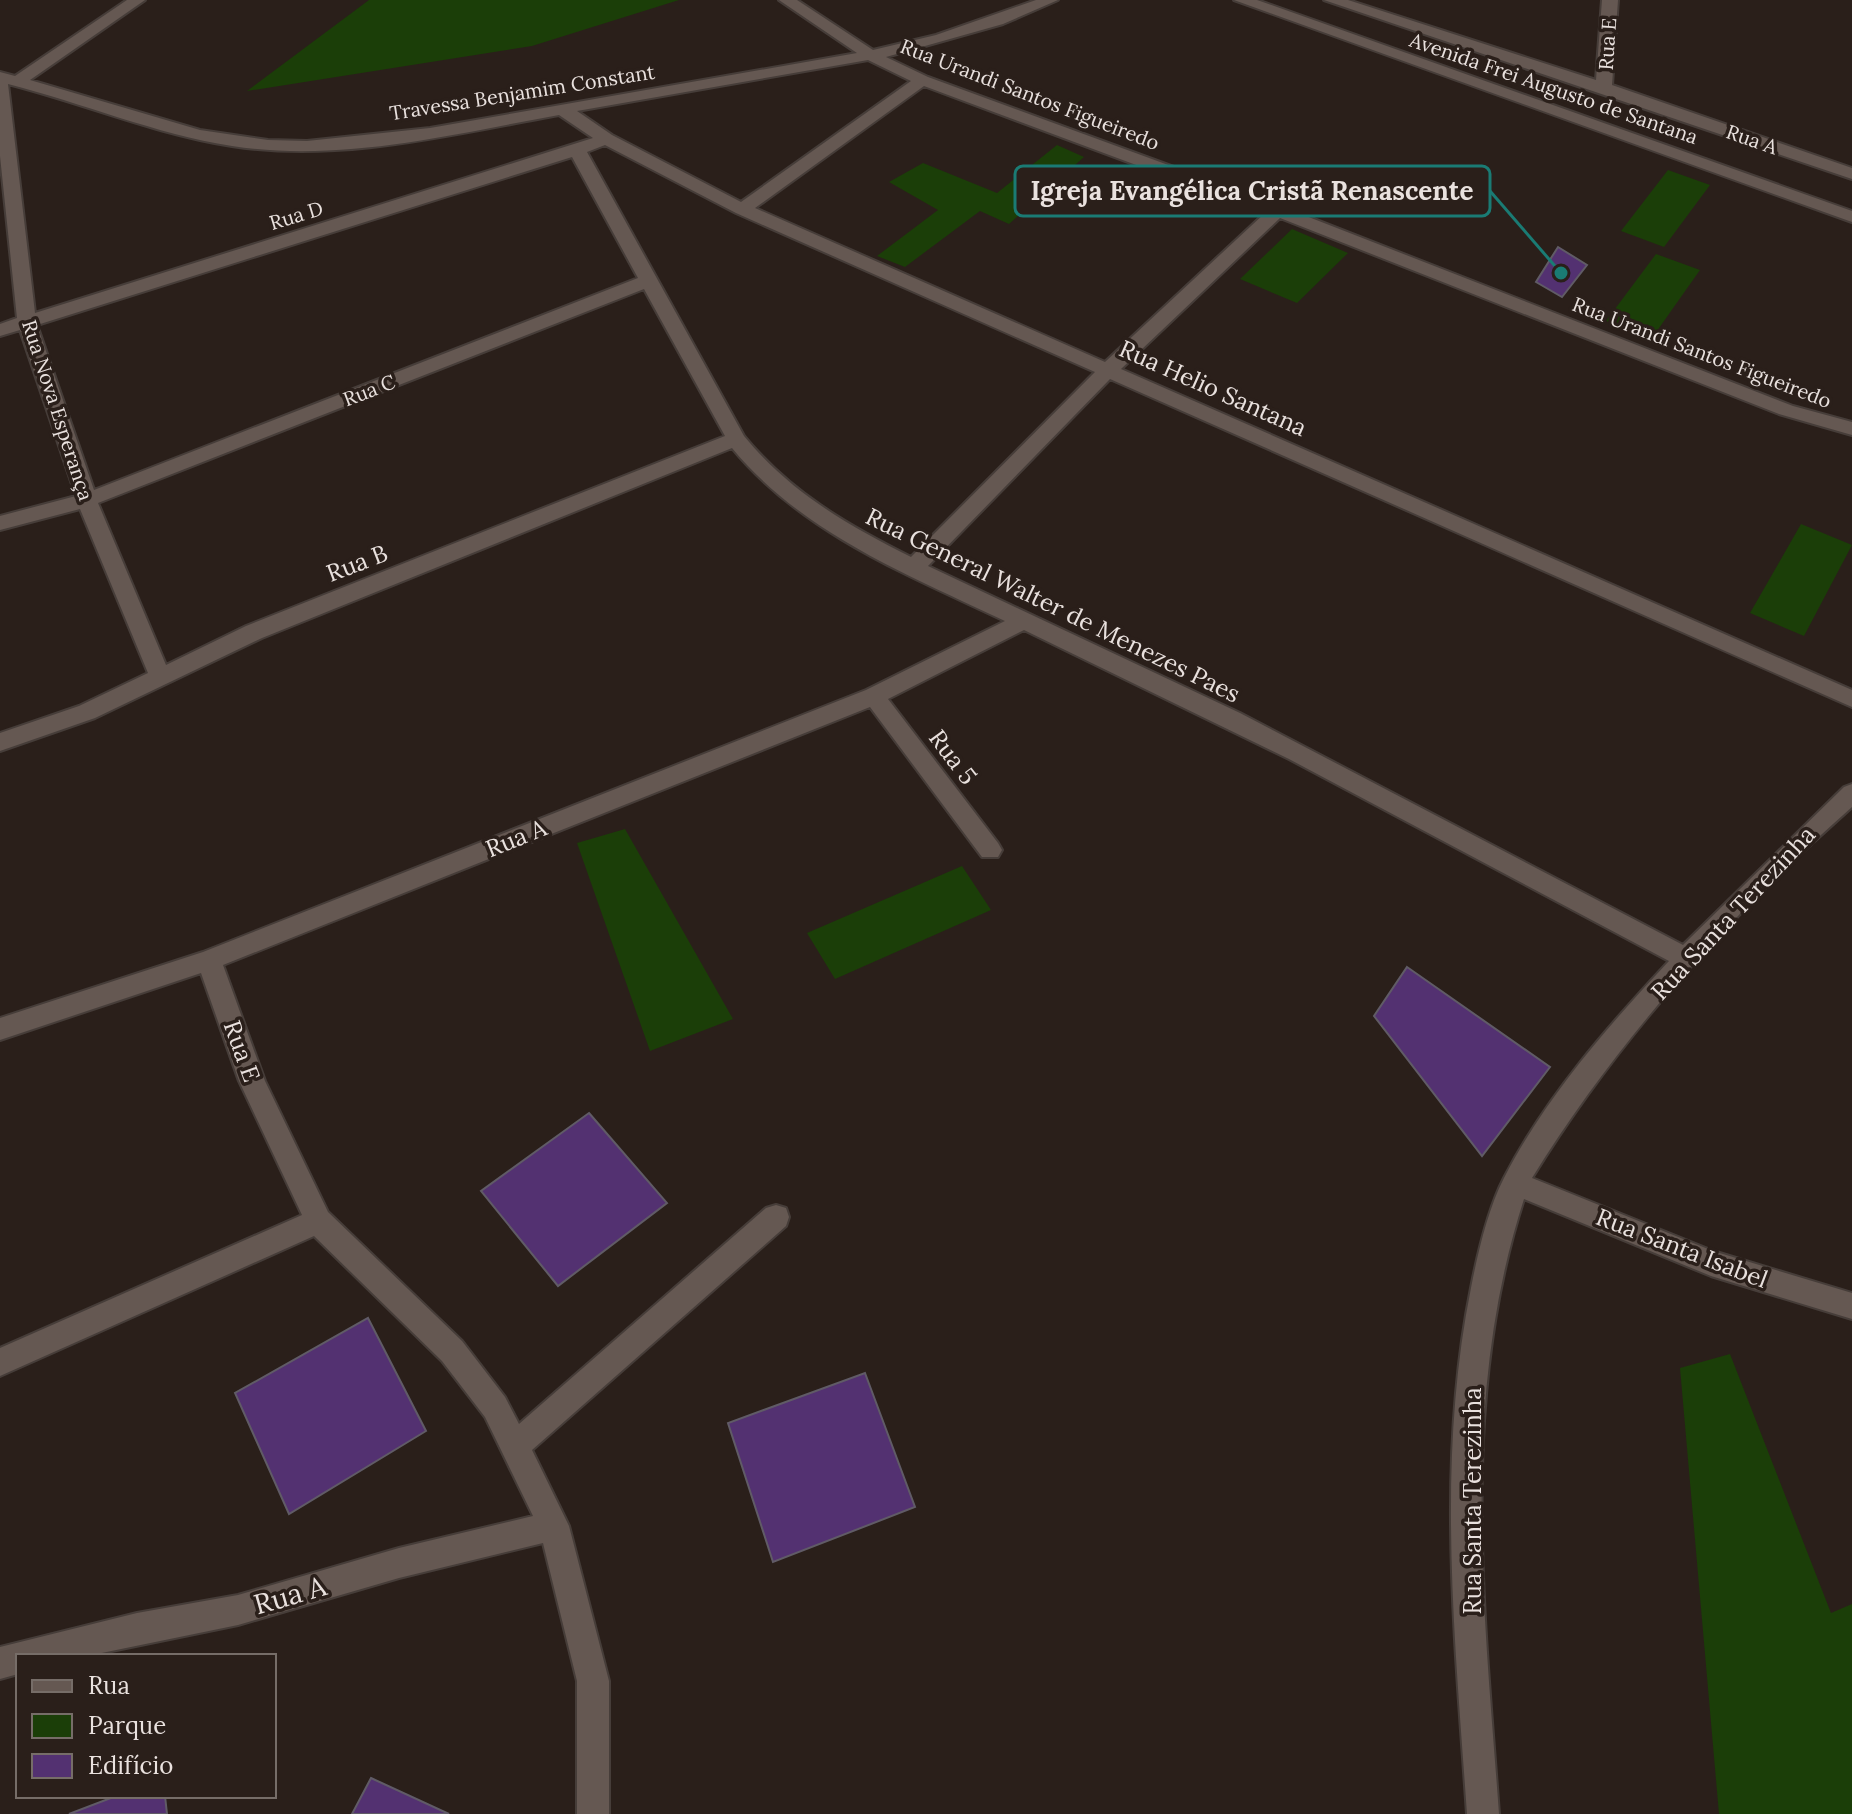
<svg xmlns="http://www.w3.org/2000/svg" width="1852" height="1814" font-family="Lora,serif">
<rect width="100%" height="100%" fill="#2a1f1a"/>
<g fill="#1b3e08">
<polygon points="369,0 679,0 532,46 247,91"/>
<polygon points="1057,145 1084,157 1009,224 980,211 905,267 877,256 938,210 889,182 923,163 997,193"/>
<polygon points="1668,170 1710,185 1664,247 1621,231"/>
<polygon points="1292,229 1348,253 1297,303 1240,279"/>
<polygon points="1656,254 1700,270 1652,338 1606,321"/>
<polygon points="1801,524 1852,545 1804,636 1750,613"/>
<polygon points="625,829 733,1019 650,1051 577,843"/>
<polygon points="962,866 991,910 835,979 807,933"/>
<polygon points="1730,1354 1831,1613 1852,1604 1852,1814 1719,1814 1680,1368"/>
</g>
<g fill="#533171" stroke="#605b66" stroke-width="2">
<polygon points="1558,247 1587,265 1562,297 1536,282"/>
<polygon points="1407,967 1550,1067 1482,1156 1374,1016"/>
<polygon points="589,1113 667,1203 558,1286 481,1191"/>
<polygon points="368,1318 426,1431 289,1514 235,1393"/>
<polygon points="865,1373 915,1507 773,1562 728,1423"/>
<polygon points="371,1778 449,1814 352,1814"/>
<polygon points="116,1796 165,1796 167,1814 69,1814"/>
</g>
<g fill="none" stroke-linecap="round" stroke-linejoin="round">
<defs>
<g id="minor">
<path d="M127,0H145L30,80L200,130L268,140L307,141L430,128L857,53L779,0H797L873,50L936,35L1036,0H1058L1003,24L886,57L928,77L1283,207L1793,406L1852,422V435L1779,414L1280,218L1121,369L1852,690V707L1110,379L928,566L1240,713L1683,945L1844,787L1852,784V807C1731,914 1617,1040 1532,1178L1713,1251L1852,1293V1319L1711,1276L1524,1199C1459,1399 1484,1608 1499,1814H1467C1455,1639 1436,1461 1471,1288C1478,1252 1488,1209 1504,1178C1545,1098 1608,1026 1669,961L1289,759L1024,630L888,699L998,843L1002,850L998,857H982L870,707L223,965L265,1081L328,1212L462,1341L505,1397L519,1424L766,1208L776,1205L786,1208L789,1217L786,1226L532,1450L569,1526L609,1681V1814H577V1681L543,1543L399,1578L238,1625L87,1656H18V1674L0,1679V1647L137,1613L238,1595L399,1548L533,1516L485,1417L442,1361L314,1236L0,1376V1348L302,1215L239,1081L201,973L0,1040V1018L203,952L866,690L1005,621C908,575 802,533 732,448L262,638L95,718L0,751V733L79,706L148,673L80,509L0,530V516L76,496L20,330L0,336V324L17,318L0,156V72L15,76ZM868,60L911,81L741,202L612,135L577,111ZM8,84C83,103 155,134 232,146C341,163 453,134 559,115L593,138L35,313ZM924,86L1265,213L1105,362L755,208ZM605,145L736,213L1095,372L911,557C847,525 790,492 744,436L587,152ZM572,157L638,278L94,490L37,325ZM644,289L725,436L246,626L166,665L98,503Z"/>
<polygon points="1234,0 1257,0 1852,211 1852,222"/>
<polygon points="1324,0 1348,0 1596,80 1602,0 1618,0 1612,85 1852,168 1852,179"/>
</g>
</defs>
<use href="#minor" stroke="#463d39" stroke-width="4"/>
<use href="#minor" fill="#655852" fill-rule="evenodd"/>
</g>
<g text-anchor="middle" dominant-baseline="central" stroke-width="7" stroke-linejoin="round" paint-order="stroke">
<g font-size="20" fill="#e9e1de" stroke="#2a1f1a">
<text transform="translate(1607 44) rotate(-86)">Rua E</text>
<text transform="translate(1554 88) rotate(19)">Avenida Frei Augusto de Santana</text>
<text transform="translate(522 92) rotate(-9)">Travessa Benjamim Constant</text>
<text transform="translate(1030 94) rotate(21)">Rua Urandi Santos Figueiredo</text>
<text transform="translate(1752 139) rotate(19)">Rua A</text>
<text transform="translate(296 215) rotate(-17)">Rua D</text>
<text transform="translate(1702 352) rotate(21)">Rua Urandi Santos Figueiredo</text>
<text transform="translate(369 390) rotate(-21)">Rua C</text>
<text transform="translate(58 410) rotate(72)">Rua Nova Esperança</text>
</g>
<g font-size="24" fill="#e9e1de" stroke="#2a1f1a">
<text transform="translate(1213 388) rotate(24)">Rua Helio Santana</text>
<text transform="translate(357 563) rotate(-21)">Rua B</text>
<text transform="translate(1053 605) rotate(26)">Rua General Walter de Menezes Paes</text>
<text transform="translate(953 757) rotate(53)">Rua 5</text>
<text transform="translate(516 838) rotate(-22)">Rua A</text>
<text transform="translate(1733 913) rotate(-47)">Rua Santa Terezinha</text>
<text transform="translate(242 1051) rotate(70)">Rua E</text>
<text transform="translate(1682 1248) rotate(21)">Rua Santa Isabel</text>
<text transform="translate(1472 1501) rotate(-90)">Rua Santa Terezinha</text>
</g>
<g font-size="28" fill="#e9e1de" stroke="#2a1f1a">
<text transform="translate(290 1595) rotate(-16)">Rua A</text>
</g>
</g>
<path fill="none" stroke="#1a7b74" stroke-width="3" d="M1561 273L1490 191"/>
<circle fill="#1a7b74" stroke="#2a1f1a" stroke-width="3" cx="1561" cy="273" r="8"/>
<rect fill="#2a1f1a" stroke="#1a7b74" stroke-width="3" x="1015" y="166" width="475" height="50" rx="8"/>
<g font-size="26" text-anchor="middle" font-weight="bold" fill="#e9e1de">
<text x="1252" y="200">Igreja Evangélica Cristã Renascente</text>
</g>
<rect x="16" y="1654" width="260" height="144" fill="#2a1f1a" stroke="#766d68" stroke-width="2"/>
<rect x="32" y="1680" width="40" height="12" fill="#655852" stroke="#766d68" stroke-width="2"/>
<text x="88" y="1694" font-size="24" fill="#e9e1de">Rua</text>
<rect x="32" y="1714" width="40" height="24" fill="#1b3e08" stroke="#766d68" stroke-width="2"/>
<text x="88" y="1734" font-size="24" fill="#e9e1de">Parque</text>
<rect x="32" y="1754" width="40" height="24" fill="#533171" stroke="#766d68" stroke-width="2"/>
<text x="88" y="1774" font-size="24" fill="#e9e1de">Edifício</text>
</svg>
